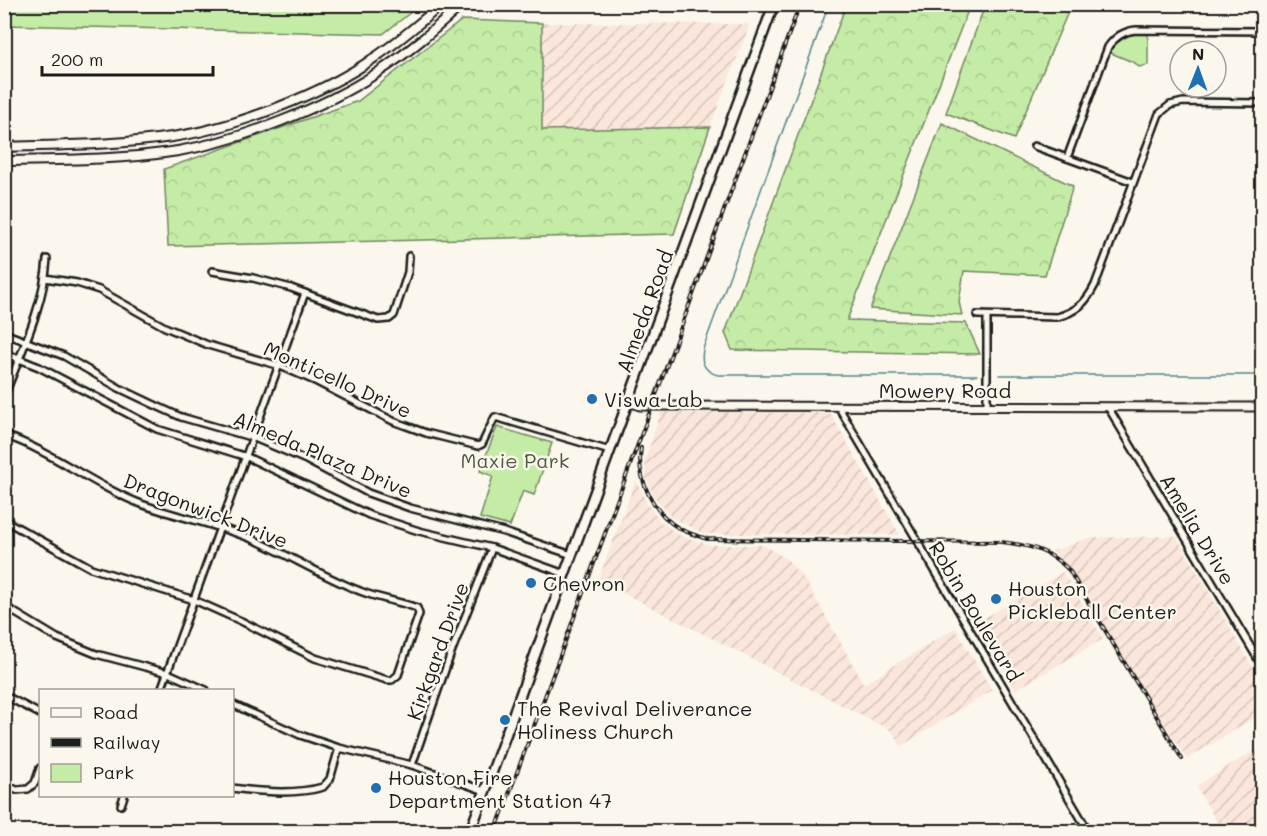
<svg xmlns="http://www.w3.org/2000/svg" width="1267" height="836" font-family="Mali,sans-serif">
<defs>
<pattern id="industrial-furrows" width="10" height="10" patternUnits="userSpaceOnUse" patternTransform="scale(1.5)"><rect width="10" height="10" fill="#fae6db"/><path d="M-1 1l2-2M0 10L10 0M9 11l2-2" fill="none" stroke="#d6c5bb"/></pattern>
<pattern id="forest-crowns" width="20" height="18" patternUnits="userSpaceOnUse" patternTransform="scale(1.5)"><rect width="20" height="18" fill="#c5eca6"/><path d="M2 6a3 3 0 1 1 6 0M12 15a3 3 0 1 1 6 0" fill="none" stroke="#a9ca8e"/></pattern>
</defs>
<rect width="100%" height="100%" fill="#fbf7ec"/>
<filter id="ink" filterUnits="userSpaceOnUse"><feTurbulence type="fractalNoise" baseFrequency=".0167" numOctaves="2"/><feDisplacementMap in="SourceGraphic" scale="12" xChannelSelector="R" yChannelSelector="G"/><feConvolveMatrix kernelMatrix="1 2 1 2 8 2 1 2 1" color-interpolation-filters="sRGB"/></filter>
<g filter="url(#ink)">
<g fill="url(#industrial-furrows)">
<polygon points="542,23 750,24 710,127 542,130"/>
<polygon points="661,412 830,413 900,535 704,534 671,517 653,495 646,478 645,460"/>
<polygon points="636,480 647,504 662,523 681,536 711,545 763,545 787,559 805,580 864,684 955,628 992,690 901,746 892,731 598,580"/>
<polygon points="1176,536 1262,683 1262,713 1187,759 1053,551 1089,538"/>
<polygon points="1063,572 1103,639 1015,690 976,623"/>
<polygon points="1262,746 1262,831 1222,831 1196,786"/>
</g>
<g fill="#c5eca6" stroke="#708461" stroke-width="1.5">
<polygon points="5,4 420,4 420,5 383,34 5,25"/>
<polygon points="1148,30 1148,65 1139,67 1135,63 1106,51 1122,33"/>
<polygon points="497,427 552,443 534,495 523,491 510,526 480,518 493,476 480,471"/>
</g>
<g fill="url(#forest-crowns)" stroke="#708461" stroke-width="1.5">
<polygon points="846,5 970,5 847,320 966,323 980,354 732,350 725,333"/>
<polygon points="985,5 1052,5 1068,12 1014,139 946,113"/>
<polygon points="462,20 542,23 542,130 710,127 674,234 168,246 164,169 358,101"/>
<polygon points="942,123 1073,186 1045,275 964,271 959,302 962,315 870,309"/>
</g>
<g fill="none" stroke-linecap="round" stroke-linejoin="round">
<g stroke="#548588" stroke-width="1.5">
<path d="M829,4L704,346C700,360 702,371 718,375H977"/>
<polyline points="999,375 1262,375"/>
</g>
<defs>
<g id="minor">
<polyline points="1034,146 1133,182"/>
<path d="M1067,158L1108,47C1115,37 1123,31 1136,30L1262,31"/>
<polyline points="212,271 253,278 291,288 378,320 389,319 394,315 408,272 409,256"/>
<polyline points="45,278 77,283 99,290 165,327 208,345 280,366 317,382 393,421 426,433 478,446 482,444 495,417 610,451"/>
<path d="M977,315L1057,317C1076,312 1086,303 1095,285L1159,114L1170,105L1183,102L1262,103"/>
<polyline points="4,333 64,356 119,388 159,407 181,417 254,438 306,460 368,493 410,508 504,532 572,555"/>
<polyline points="4,353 39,367 157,429 247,457 369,515 419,531 492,548 565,574"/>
<path d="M4,397C21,352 44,306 47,259"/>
<polyline points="838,406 1089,832"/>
<polyline points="987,406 987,316"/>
<polyline points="1108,407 1262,666"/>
<path d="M4,435C54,452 95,487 144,505C181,518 220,525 257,541C292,557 324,577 360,591C379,599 399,601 417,608L419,614L398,675L392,680H387L315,658L241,621L194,600L91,568L4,520"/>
<polyline points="4,606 57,638 96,654 168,673 206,690"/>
<polyline points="161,690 305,293"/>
<polyline points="4,695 40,714"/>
<polyline points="232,704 300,735 339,748 412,765 485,791"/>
<polyline points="412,765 451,653 492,548"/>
<polyline points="4,783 16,790 28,789 35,783 40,768"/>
<path d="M232,788C261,792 296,795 323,787L330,779L339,748"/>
<polyline points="121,805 124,796"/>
</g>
<polyline id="tertiary" points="628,402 640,406 652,406 1262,407"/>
<g id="secondary">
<path d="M4,147C60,145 117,145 172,137C234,128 323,94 374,58C398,42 420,23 442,4"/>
<path d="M4,161C62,160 121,160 178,151C242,140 323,108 377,73C408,53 436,28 463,4"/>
</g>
<polyline id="primary" points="470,832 774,4"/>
</defs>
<use href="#minor" stroke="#1c1c1c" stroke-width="10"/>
<use href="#tertiary" stroke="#1c1c1c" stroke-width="11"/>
<use href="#secondary" stroke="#1c1c1c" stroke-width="12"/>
<use href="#primary" stroke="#1c1c1c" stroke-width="13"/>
<use href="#minor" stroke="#fbf7ec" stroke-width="5"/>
<use href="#tertiary" stroke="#fbf7ec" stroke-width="7"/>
<use href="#secondary" stroke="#fbf7ec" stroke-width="8"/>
<use href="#primary" stroke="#fbf7ec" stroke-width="8"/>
<defs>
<g id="rail">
<path d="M641,448C636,479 653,513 680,529C688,533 698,536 707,539L1001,542C1029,545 1049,550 1069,570L1182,759"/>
<polyline points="495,832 800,4"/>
</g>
</defs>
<use href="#rail" stroke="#1c1c1c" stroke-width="4"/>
<use href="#rail" stroke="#fbf7ec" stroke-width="1.5" stroke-dasharray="4.5" stroke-linecap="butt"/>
</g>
</g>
<g fill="#1f6fb2" stroke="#fbf7ec" stroke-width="2">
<circle cx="592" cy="399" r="6"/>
<circle cx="531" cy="583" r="6"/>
<circle cx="996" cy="599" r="6"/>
<circle cx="505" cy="720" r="6"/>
<circle cx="376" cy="788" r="6"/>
</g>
<g text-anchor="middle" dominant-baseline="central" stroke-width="5" stroke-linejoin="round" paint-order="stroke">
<g font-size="20" fill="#1c1c1c" stroke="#fbf7ec">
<text transform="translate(644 311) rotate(-70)">Almeda Road</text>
<text transform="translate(338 379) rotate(24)">Monticello Drive</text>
<text x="945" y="390">Mowery Road</text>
<text transform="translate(323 454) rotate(23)">Almeda Plaza Drive</text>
<text transform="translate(206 510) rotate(21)">Dragonwick Drive</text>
<text transform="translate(1198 529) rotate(59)">Amelia Drive</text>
<text transform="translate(976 611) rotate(59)">Robin Boulevard</text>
<text transform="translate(437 651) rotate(-70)">Kirkgard Drive</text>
</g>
<g font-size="20" fill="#1c1c1c" stroke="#fbf7ec" text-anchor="start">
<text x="604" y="399">Viswa Lab</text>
<text x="543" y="583">Chevron</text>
<text x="1008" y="588">Houston<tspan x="1008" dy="23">Pickleball Center</tspan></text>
<text x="517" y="708">The Revival Deliverance<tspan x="517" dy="23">Holiness Church</tspan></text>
<text x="388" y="777">Houston Fire<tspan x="388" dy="23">Department Station 47</tspan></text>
</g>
<g font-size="20" fill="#4f5a45" stroke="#fbf7ec">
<text x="515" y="460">Maxie Park</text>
</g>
</g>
<rect width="1267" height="836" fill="none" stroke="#fbf7ec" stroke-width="24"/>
<rect x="12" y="12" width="1243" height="812" fill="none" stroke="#1c1c1c" stroke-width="2" filter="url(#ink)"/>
<rect x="39" y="689" width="195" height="108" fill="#fbf7ec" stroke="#a29f99" stroke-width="1.5"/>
<rect x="51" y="708" width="30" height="9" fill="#fbf7ec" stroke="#a29f99" stroke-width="1.5"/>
<text x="93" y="719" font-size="18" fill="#1c1c1c">Road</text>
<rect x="51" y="738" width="30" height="9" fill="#1c1c1c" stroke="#a29f99" stroke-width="1.5"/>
<text x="93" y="749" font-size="18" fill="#1c1c1c">Railway</text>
<rect x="51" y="764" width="30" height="18" fill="#c5eca6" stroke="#a29f99" stroke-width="1.5"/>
<text x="93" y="779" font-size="18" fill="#1c1c1c">Park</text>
<g transform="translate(1198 69) rotate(1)"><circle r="28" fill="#fbf7ec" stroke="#a29f99" stroke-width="1.5"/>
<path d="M0-4.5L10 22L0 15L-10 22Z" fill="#1f6fb2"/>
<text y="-9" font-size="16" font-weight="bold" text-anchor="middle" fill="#1c1c1c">N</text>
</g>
<path d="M42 66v9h171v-9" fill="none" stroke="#1c1c1c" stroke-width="3"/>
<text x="51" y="66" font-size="18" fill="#1c1c1c" stroke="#fbf7ec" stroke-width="4.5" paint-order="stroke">200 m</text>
</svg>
